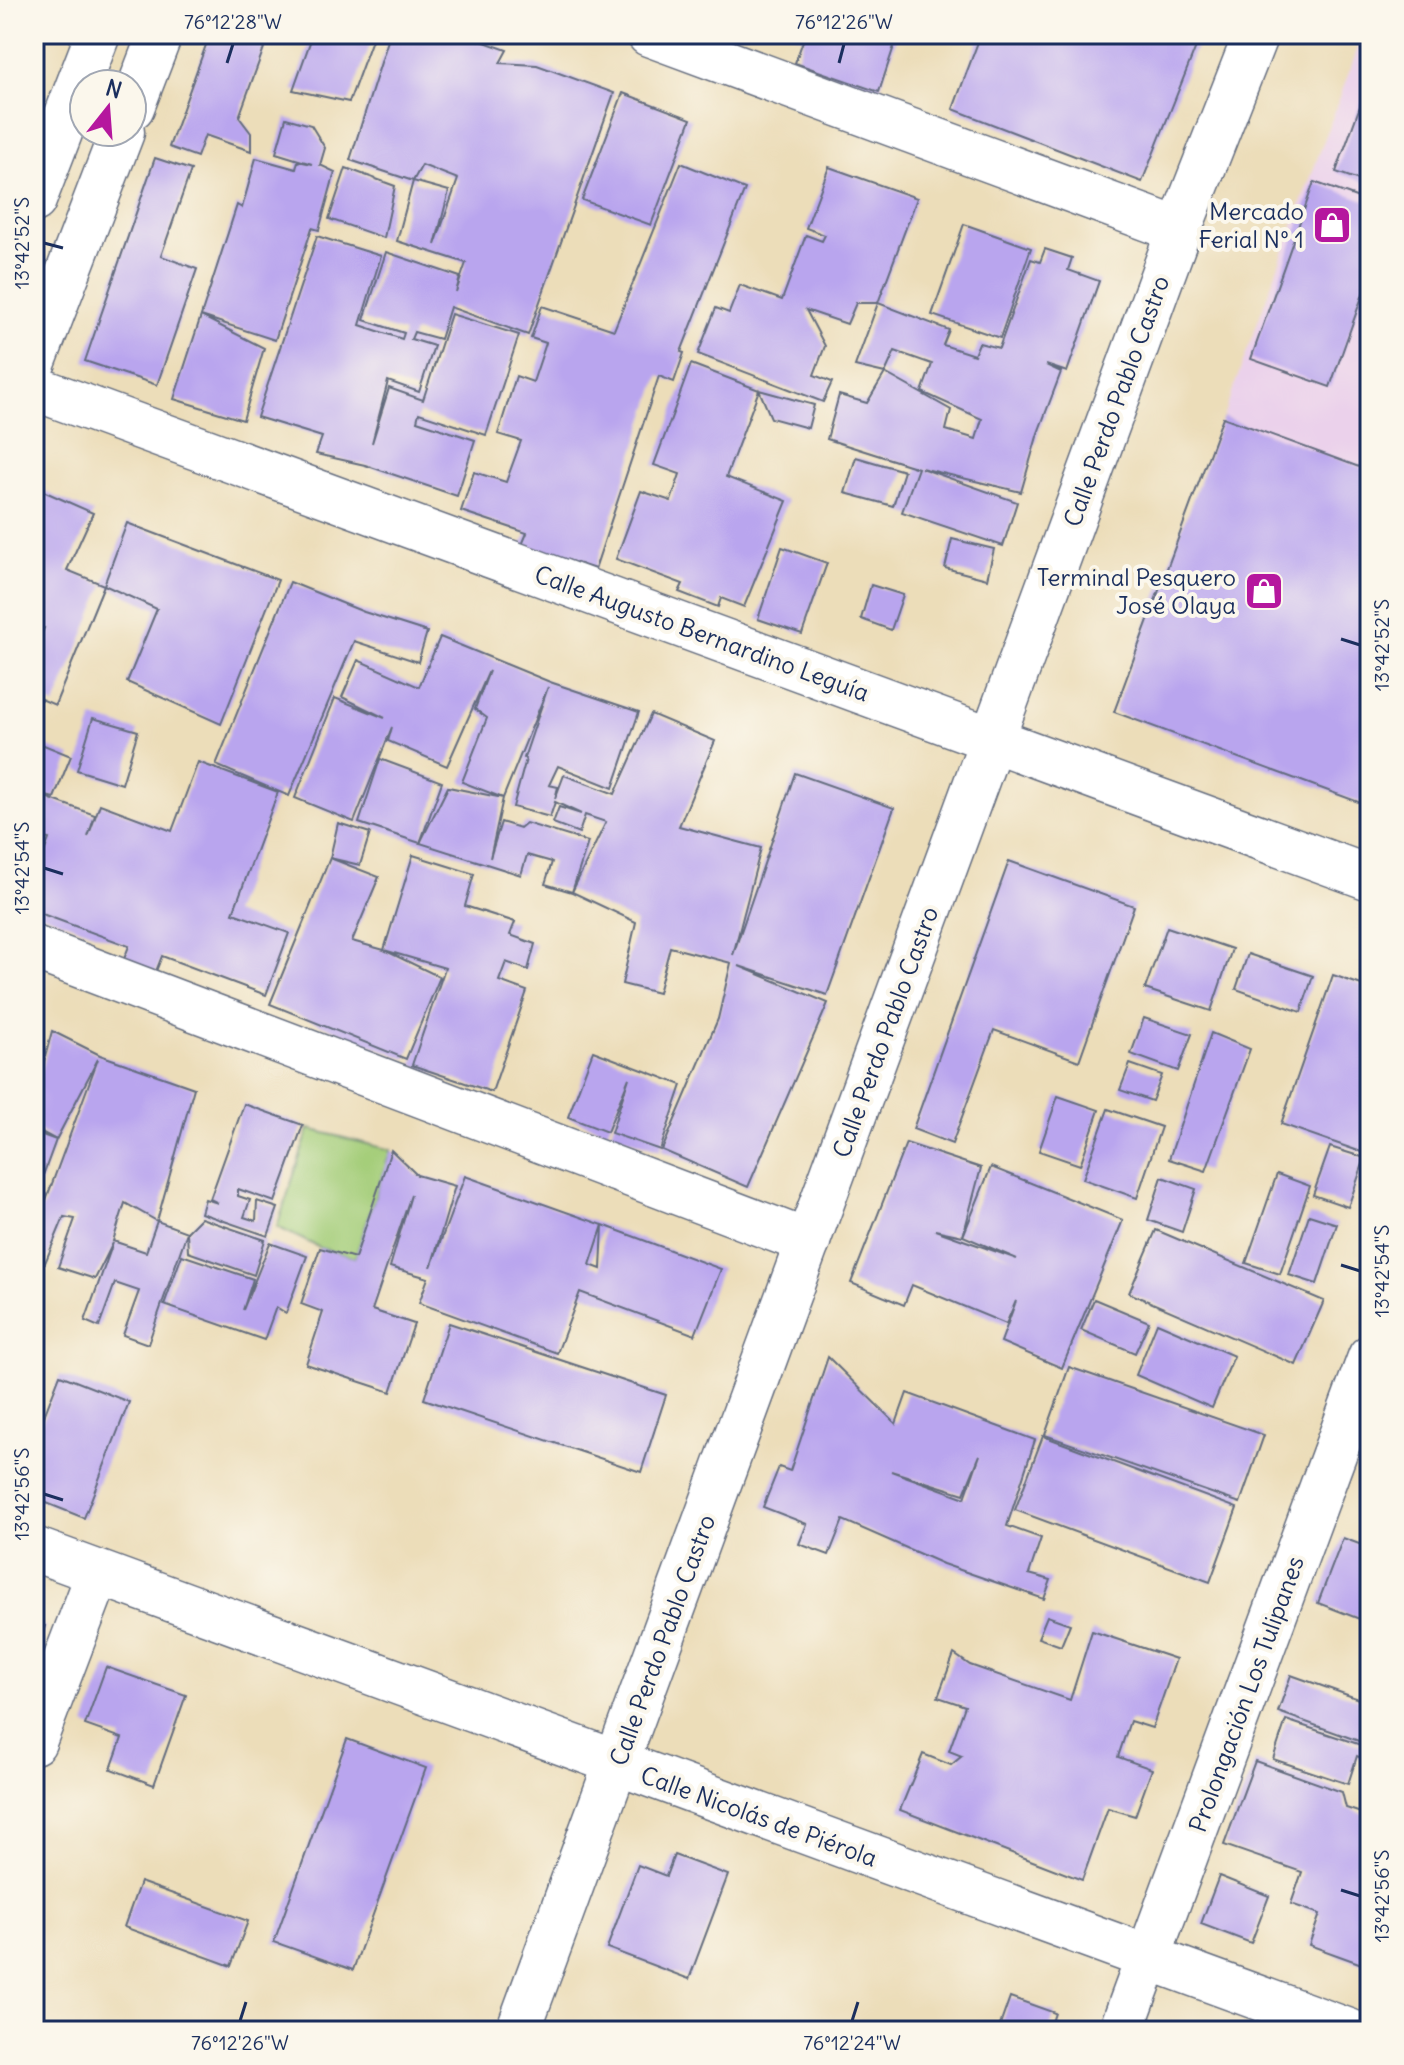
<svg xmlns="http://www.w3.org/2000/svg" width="1404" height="2065" font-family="Delius,sans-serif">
<rect width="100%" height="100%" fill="#fbf7ec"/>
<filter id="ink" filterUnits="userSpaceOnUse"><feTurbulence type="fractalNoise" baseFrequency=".0125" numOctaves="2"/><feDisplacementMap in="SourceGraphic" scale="16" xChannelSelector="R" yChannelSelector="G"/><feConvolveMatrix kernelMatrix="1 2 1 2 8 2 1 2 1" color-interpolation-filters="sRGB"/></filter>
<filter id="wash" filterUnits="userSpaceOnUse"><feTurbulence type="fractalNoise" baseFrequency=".006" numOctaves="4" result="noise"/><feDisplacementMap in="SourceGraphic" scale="32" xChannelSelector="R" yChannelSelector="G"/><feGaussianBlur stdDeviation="1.8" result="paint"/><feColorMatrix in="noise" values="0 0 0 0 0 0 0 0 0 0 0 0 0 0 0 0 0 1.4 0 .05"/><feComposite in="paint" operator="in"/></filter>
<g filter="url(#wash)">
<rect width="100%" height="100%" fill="#ecddb9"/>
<polygon fill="#ebd1eb" points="1363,34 1370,34 1370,471 1223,417"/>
<polygon fill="#a5ce7a" stroke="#607e6c" stroke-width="2" points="309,1129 391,1150 355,1258 320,1248 277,1227"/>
<g id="blocks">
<g fill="#b9a5ee" fill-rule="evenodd">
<polygon points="210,34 269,34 239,117 251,133 251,151 205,135 197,157 169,147"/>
<polygon points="313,34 374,34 349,102 293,90"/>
<polygon points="390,34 462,34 507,50 500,63 537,65 614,93 528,335 450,307 440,339 414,332 411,339 434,346 419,392 388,381 372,443 389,388 423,400 451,314 519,335 486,435 419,413 417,421 475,440 457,496 365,465 316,454 322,437 257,417 317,236 381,256 360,325 402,339 404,333 364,320 386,252 460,277 456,292 466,263 397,241 413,181 449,191 435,245 458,179 422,165 413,181 350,160"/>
<polygon points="793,34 898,34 879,92 795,63 804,38"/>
<polygon points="981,34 1201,34 1142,182 953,109"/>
<polygon points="1370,79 1370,184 1336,172"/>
<polygon points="623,93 691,119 651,225 582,200"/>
<polygon points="286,118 311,125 325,148 320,165 335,172 319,230 312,228 275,340 201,316 264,348 243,420 174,399 237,205 242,208 256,158 296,169 298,161 312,164 276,153"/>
<polygon points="155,158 191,170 161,256 197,269 157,385 85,361"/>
<polygon points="681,163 745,189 681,352 684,353 674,382 659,376 595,569 522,545 527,533 461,511 474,472 506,482 521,441 498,434 516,376 533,382 546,343 531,338 542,306 614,330"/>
<polygon points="829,167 917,198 878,303 949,330 943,345 974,355 979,343 999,348 1031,259 1040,262 1045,249 1072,258 1068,270 1099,281 1067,372 1046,365 1061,372 1038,433 1021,492 921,468 1017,502 1003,546 902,512 918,468 827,439 839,395 867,403 885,373 951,410 946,430 976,439 982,419 922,392 932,364 895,351 885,373 855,366 878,303 856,303 847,324 806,310 825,346 814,375 832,382 823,402 698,354 716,308 729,313 740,285 782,300 806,235 822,241 825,235 806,228"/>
<polygon points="346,168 395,186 384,238 329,219"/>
<polygon points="1314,182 1370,202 1370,274 1330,387 1251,359"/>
<polygon points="964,224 1031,248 1000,338 932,315"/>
<polygon points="691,364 759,390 814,405 808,428 771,418 759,390 726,477 787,501 744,607 721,598 718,607 679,592 683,584 616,559 641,491 671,501 680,474 654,465"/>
<polygon points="1223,417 1370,471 1370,779 1361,803 1114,712"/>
<polygon points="856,457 904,471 893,506 845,493"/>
<polygon points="34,487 93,513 67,570 104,585 55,705 34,696 34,638 39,640 44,628 34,627"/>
<polygon points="127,523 278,580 221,724 127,682 157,609 104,585"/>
<polygon points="952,539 994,549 987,579 945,568"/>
<polygon points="782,547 827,563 802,634 758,619"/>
<polygon points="290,582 364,612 427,632 418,662 354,641 289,796 216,765"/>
<polygon points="871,585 903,595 891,630 861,619"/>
<polygon points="440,637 550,682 639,712 613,788 558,766 549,785 558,787 555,799 564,775 615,794 651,714 715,741 679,826 761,848 733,955 795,773 894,808 827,995 739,966 828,1003 748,1187 662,1150 718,1019 731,963 670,947 658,993 622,984 636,922 572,892 606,822 585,815 579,833 553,823 559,807 581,814 555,802 550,817 513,807 526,759 524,758 548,687 503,798 490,858 501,822 520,828 526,823 588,842 572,892 545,884 552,862 527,855 521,875 420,843 448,787 503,798 462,782 487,718 475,709 489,671 447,766 388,741 392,727 354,822 295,798 335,698 385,718 342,697 358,660 419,687"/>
<polygon points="93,718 138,731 122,784 77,770"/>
<polygon points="34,741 71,756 54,798 34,793"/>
<polygon points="380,759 442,782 420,843 359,823"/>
<polygon points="198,762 278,792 233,913 289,933 266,995 162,956 149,989 117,977 129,946 34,911 34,879 49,839 34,834 34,793 95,815 88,837 100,804 172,831"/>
<polygon points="338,823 370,833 360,865 330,858 379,877 352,941 384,950 413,855 474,874 465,906 515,922 510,935 535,944 528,970 506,962 499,981 527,991 492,1092 412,1065 445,968 384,950 440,977 406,1059 270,1004 330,858"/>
<polygon points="1009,861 1134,906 1079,1061 994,1030 952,1144 913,1129"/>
<polygon points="1167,927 1232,949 1211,1011 1145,989"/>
<polygon points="1248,954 1313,976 1301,1012 1236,989"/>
<polygon points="1333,975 1370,988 1370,1155 1281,1124"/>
<polygon points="1144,1018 1192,1034 1178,1071 1131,1054"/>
<polygon points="52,1031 100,1055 194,1088 157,1221 125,1203 113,1241 146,1252 157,1221 187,1232 148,1344 123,1335 139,1291 115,1283 99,1327 85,1321 113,1243 95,1279 58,1267 75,1219 64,1217 45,1263 34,1258 34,1213 43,1208 98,1059 56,1140 34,1200 34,1132 56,1140 34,1128 34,1082 38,1084"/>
<polygon points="1211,1033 1250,1049 1206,1171 1169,1159"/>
<polygon points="593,1051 682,1085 660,1150 611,1133 629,1078 607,1132 568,1117"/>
<polygon points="1130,1064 1162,1075 1152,1101 1120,1090"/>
<polygon points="1058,1096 1099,1110 1080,1165 1039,1151"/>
<polygon points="244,1104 303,1125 275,1202 238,1189 238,1196 250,1200 244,1217 256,1221 257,1201 278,1208 268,1236 201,1213 205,1199 218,1203 210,1199"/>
<polygon points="1108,1109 1161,1127 1137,1198 1083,1179"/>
<polygon points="906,1143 981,1168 963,1236 935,1230 1017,1259 963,1236 991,1167 1123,1220 1062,1368 1001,1342 1016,1301 1006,1324 912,1285 904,1305 851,1283"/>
<polygon points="1330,1147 1365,1158 1348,1207 1313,1195"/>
<polygon points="391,1150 417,1175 455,1186 431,1267 465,1176 603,1225 590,1265 601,1269 603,1225 721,1269 695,1335 580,1292 557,1353 419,1303 428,1278 390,1267 411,1195 372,1310 414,1324 391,1392 306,1364 323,1312 301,1304 320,1248 355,1258"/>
<polygon points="1277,1174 1310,1186 1280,1274 1246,1263"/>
<polygon points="1162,1177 1196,1189 1182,1232 1148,1220"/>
<polygon points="1309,1215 1337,1224 1317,1284 1289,1275"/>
<polygon points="201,1218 265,1240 254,1275 188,1252 187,1232"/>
<polygon points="1156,1230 1324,1301 1296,1365 1129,1293"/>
<polygon points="270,1243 307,1256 286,1313 276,1307 264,1340 164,1305 182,1255 253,1279 243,1310"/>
<polygon points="1094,1299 1149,1322 1135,1353 1081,1330"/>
<polygon points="449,1323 666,1395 641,1472 424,1399"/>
<polygon points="1157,1323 1234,1356 1212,1408 1136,1375"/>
<path d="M828,1357L896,1424L907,1393L1035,1440L1007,1526L1041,1538L1029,1574L1051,1580L1044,1599L943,1564L843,1520L829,1555L799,1544L807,1524L763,1507L779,1467L790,1471ZM980,1455L965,1498L891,1471L964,1494Z"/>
<polygon points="1069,1367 1264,1435 1240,1503 1045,1435"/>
<polygon points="60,1375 129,1402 84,1518 34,1498 34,1442"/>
<polygon points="1043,1436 1237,1508 1210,1582 1015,1510"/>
<polygon points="1343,1538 1370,1548 1370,1623 1318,1603"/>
<polygon points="1047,1616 1070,1624 1061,1646 1038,1638"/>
<polygon points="34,1623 45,1626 35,1657 34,1657"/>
<polygon points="1092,1631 1176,1659 1152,1728 1130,1721 1118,1757 1152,1769 1135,1816 1108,1808 1082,1880 900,1810 923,1754 951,1765 962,1756 949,1751 965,1706 938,1697 954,1654 970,1665 1070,1700"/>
<polygon points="106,1667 186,1695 154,1785 111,1769 122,1738 85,1725"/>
<polygon points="1291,1675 1370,1703 1370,1745 1278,1712"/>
<polygon points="1286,1720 1370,1748 1370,1761 1357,1756 1348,1784 1273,1759"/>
<polygon points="347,1739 426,1768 353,1970 274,1942"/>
<polygon points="1255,1761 1342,1792 1346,1808 1370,1816 1370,1967 1309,1945 1320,1914 1291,1904 1302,1872 1224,1845"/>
<polygon points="674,1855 728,1875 689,1979 607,1948 638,1865 666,1876"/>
<polygon points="1219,1876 1269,1896 1251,1943 1201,1924"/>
<polygon points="140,1882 248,1921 231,1966 124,1927"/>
<polygon points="1010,1997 1055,2013 1049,2031 998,2031"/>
</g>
</g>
</g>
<g filter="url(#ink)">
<use href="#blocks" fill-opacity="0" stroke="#646c7e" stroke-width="2"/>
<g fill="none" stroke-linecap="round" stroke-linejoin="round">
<defs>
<g id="minor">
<polyline points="649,34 1179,230"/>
<polyline points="132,107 160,34"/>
<polyline points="34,200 98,34"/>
<polyline points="34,361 122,132"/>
<polyline points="34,388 1370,878"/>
<polyline points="34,948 808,1242"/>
<polyline points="34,1549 1349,2031"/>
<polyline points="34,1742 98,1574"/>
<polyline points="518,2031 1179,230 1256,34"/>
<polyline points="1121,2031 1370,1357"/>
</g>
</defs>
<use href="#minor" stroke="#646c7e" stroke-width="47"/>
<use href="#minor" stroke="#fff" stroke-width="44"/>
</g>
</g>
<path fill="none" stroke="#1b2f5e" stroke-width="3" d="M227,63L233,44M839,63L844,44M44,243L63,248M1341,639L1360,645M44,868L63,874M1341,1265L1360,1271M44,1494L63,1500M1341,1890L1360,1896M240,2021L246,2002M852,2021L858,2002"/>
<defs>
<symbol id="shop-square" viewBox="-11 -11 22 22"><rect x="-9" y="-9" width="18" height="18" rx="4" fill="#b5179e" stroke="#fbf7ec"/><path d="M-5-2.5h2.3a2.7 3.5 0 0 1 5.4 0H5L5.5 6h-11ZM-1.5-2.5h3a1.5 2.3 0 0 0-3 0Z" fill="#fff"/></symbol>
</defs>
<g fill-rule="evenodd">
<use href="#shop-square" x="1310" y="203" width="44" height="44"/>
<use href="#shop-square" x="1242" y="569" width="44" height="44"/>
</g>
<g text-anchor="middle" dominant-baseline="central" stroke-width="8" stroke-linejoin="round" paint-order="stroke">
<g font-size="24" fill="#1b2f5e" stroke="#fbf7ec" text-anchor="end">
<text x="1304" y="211">Mercado<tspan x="1304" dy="28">Ferial Nº 1</tspan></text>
<text x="1236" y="577">Terminal Pesquero<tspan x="1236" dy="28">José Olaya</tspan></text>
</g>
<g font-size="24" fill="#1b2f5e" stroke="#fbf7ec">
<text transform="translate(1116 401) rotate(-70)">Calle Perdo Pablo Castro</text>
<text transform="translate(702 633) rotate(20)">Calle Augusto Bernardino Leguía</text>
<text transform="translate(885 1032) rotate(-70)">Calle Perdo Pablo Castro</text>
<text transform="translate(662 1640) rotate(-70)">Calle Perdo Pablo Castro</text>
<text transform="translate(1246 1694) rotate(-70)">Prolongación Los Tulipanes</text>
<text transform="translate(759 1816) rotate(20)">Calle Nicolás de Piérola</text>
</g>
</g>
<rect width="1404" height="2065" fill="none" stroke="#fbf7ec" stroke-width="88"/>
<g transform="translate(108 108) rotate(17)"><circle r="38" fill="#fbf7ec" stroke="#a1a7b3" stroke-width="2"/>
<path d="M0-6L14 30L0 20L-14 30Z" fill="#b5179e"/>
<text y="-12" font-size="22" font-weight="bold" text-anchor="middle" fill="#1b2f5e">N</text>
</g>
<rect x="44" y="44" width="1316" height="1977" fill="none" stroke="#1b2f5e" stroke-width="3"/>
<g font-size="20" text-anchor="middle" fill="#1b2f5e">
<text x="233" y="29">76°12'28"W</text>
<text x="844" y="29">76°12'26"W</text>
<text transform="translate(22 243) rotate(-90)" y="7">13°42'52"S</text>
<text transform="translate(1382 645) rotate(-90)" y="7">13°42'52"S</text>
<text transform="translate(22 868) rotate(-90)" y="7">13°42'54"S</text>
<text transform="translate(1382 1271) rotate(-90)" y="7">13°42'54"S</text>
<text transform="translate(22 1494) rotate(-90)" y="7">13°42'56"S</text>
<text transform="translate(1382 1896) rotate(-90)" y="7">13°42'56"S</text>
<text x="240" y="2050">76°12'26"W</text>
<text x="852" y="2050">76°12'24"W</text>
</g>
</svg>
